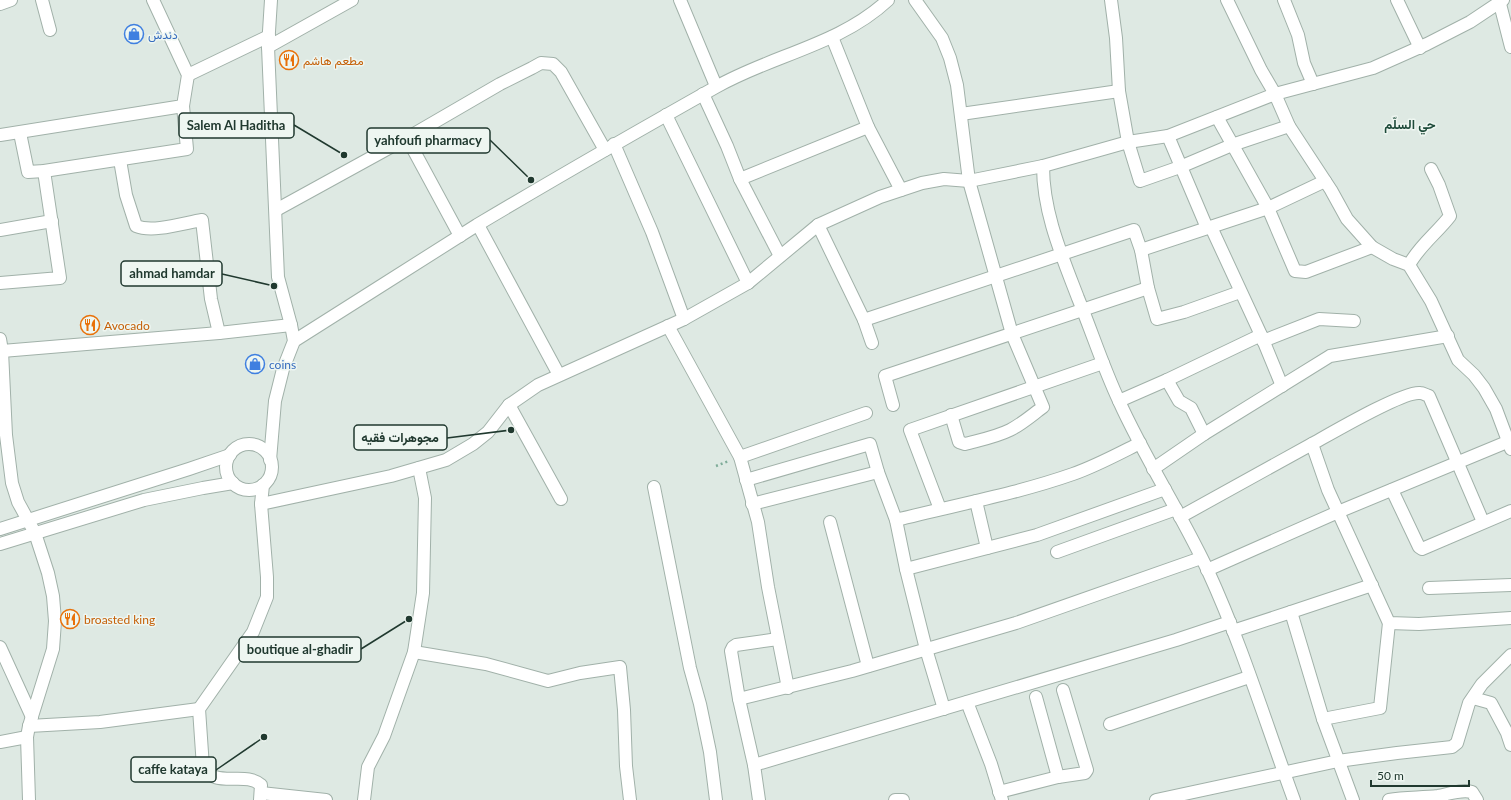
<svg xmlns="http://www.w3.org/2000/svg" width="1511" height="800" font-family="Lato,Vazirmatn,sans-serif">
<rect width="100%" height="100%" fill="#dee9e3"/>
<g fill="none" stroke-linecap="round" stroke-linejoin="round">
<defs>
<g id="minor">
<polyline points="42,0 50,30"/>
<polyline points="680,0 716,86"/>
<path d="M915,0L942,38L950,58L957,85L969,181L1012,334L1043,407C1032,415 1022,424 1010,430C996,437 980,440 965,444L959,442L951,415"/>
<polyline points="1111,0 1116,38 1119,91 1128,142 1140,181 1180,167 1232,145 1289,126"/>
<polyline points="1227,0 1261,70 1275,94 1289,126 1331,190 1347,219 1372,247 1393,259 1409,265 1431,301 1458,360 1474,375 1484,388 1496,409 1511,449"/>
<polyline points="1284,0 1298,35 1304,63 1313,84"/>
<polyline points="1397,0 1420,48"/>
<polyline points="1499,0 1511,47"/>
<polyline points="0,4 11,0"/>
<polyline points="832,37 868,127 901,190"/>
<polyline points="268,47 352,0"/>
<polyline points="188,75 269,36"/>
<polyline points="703,94 727,146 740,179 868,127"/>
<polyline points="961,114 1119,91"/>
<polyline points="666,115 748,283"/>
<polyline points="1217,117 1268,208 1295,271 1306,272 1372,247"/>
<polyline points="20,133 28,172 44,171 187,149 183,106"/>
<polyline points="0,135 183,106 188,75 153,0"/>
<polyline points="1168,136 1207,228"/>
<polyline points="407,138 460,236"/>
<polyline points="614,144 652,232 684,319"/>
<path d="M120,160L126,195L136,226C153,233 184,223 202,220L211,299L219,333"/>
<path d="M1043,166C1043,213 1062,256 1078,298C1092,332 1103,367 1119,401C1145,459 1181,513 1208,571C1242,645 1266,724 1294,800"/>
<polyline points="740,179 780,256"/>
<polyline points="276,210 407,138 500,84 532,68 541,63 553,64 561,72 605,150"/>
<polyline points="478,225 559,375"/>
<polyline points="818,225 864,320 872,343"/>
<polyline points="1211,227 1261,335 1282,386"/>
<polyline points="0,230 52,221"/>
<polyline points="1141,250 1268,208 1325,181"/>
<path d="M1409,265C1419,246 1437,233 1450,216L1439,185L1431,169"/>
<polyline points="0,283 60,278 44,171"/>
<polyline points="864,320 1134,230 1141,250 1148,288 1157,319 1184,312 1240,292"/>
<polyline points="668,326 740,457 758,522 768,587 788,688"/>
<polyline points="0,339 2,351 6,435 12,483 18,502 35,533 48,573 53,596 55,621 53,649 29,726 27,737 29,800"/>
<path d="M294,341C355,303 416,263 477,225C556,178 636,132 716,87C772,55 840,45 888,0"/>
<polyline points="1263,341 1319,319 1354,321"/>
<polyline points="2,351 219,333 291,325"/>
<polyline points="1167,380 1261,335"/>
<polyline points="1119,401 1167,380 1179,401 1191,408 1204,434"/>
<polyline points="509,405 561,499"/>
<polyline points="893,405 885,376 1148,288"/>
<path d="M1312,444C1330,434 1403,391 1420,393C1423,393 1426,395 1429,396L1483,522"/>
<circle cx="249" cy="467" r="23"/>
<polyline points="740,457 866,413"/>
<polyline points="270,460 275,401 283,369 294,341 291,325 278,277 268,47 271,0"/>
<polyline points="1153,469 1204,434 1330,356 1448,336"/>
<polyline points="746,480 870,444 878,472 896,520 906,569 926,649 944,709"/>
<polyline points="654,487 690,668 700,704 710,752 716,800"/>
<polyline points="1392,490 1419,547 1422,549 1511,511"/>
<polyline points="976,501 987,548"/>
<polyline points="261,504 391,476 446,460 473,444 488,432 509,405 538,385 684,319 748,283 818,225 880,197 922,183 944,179 969,181 1043,166 1128,142 1168,136 1275,94 1373,68 1427,44 1470,22 1503,0"/>
<polyline points="752,504 878,472"/>
<polyline points="940,509 910,430 1103,363"/>
<polyline points="1180,517 1312,444 1328,490 1389,623 1419,624 1511,618"/>
<path d="M896,520C955,505 1016,494 1073,474C1096,466 1118,454 1140,443"/>
<polyline points="830,522 868,666"/>
<polyline points="0,529 189,469 230,455"/>
<polyline points="0,544 144,500 203,488 233,483"/>
<polyline points="1057,552 1176,509"/>
<polyline points="906,569 1037,535 1165,489"/>
<polyline points="1207,570 1338,512 1507,442"/>
<polyline points="1429,588 1511,585"/>
<polyline points="1233,631 1291,612"/>
<polyline points="0,647 32,717"/>
<polyline points="414,652 486,664 548,681 580,673 620,667 624,710 626,766 630,800"/>
<polyline points="1036,697 1058,777"/>
<polyline points="1473,698 1491,703 1507,733 1511,745"/>
<polyline points="739,699 852,671 1016,623 1201,558"/>
<polyline points="967,702 991,764 1002,800"/>
<polyline points="1323,719 1380,708 1389,623"/>
<polyline points="1110,724 1249,677"/>
<polyline points="29,726 100,722 199,709"/>
<polyline points="0,742 27,737"/>
<polyline points="754,765 1176,640 1230,622"/>
<polyline points="999,792 1058,777 1085,773 1087,770 1063,690"/>
<polyline points="261,793 326,800"/>
<path d="M260,800L261,785C249,774 230,782 215,777C211,776 206,770 203,767L199,709L253,632L267,597V577L261,504L263,485"/>
<polyline points="364,800 368,767 384,736 414,652 423,593 425,498 419,468"/>
<polyline points="759,800 754,765 739,699 731,651 733,647 736,645 778,639"/>
<polyline points="895,800 903,800"/>
<polyline points="1156,800 1338,761 1397,753 1452,747 1457,743 1469,703 1482,684 1511,655"/>
<polyline points="1353,800 1323,719 1291,612 1372,585"/>
<path d="M1389,800C1405,797 1421,798 1438,796C1449,794 1461,789 1472,792L1477,800"/>
</g>
</defs>
<use href="#minor" stroke="#a1b1a9" stroke-width="14"/>
<polyline stroke="#7fac99" stroke-width="2.5" stroke-dasharray="2 3" stroke-linecap="butt" points="716,466 729,461"/>
<use href="#minor" stroke="#fff" stroke-width="12"/>
</g>
<defs>
<symbol id="shop-ring" viewBox="-11 -11 22 22"><circle r="9.5" fill="#eef6f1" stroke="#3f7fe0" stroke-width="1.5"/><path d="M-5-2.5h2.3a2.7 3.5 0 0 1 5.4 0H5L5.5 6h-11ZM-1.5-2.5h3a1.5 2.3 0 0 0-3 0Z" fill="#3f7fe0"/></symbol>
<symbol id="restaurant-ring" viewBox="-11 -11 22 22"><circle r="9.5" fill="#eef6f1" stroke="#e8710a" stroke-width="1.5"/><path d="M-5-6h1v4h1v-4h1v4h1v-4h1v5L-1.5 .5V6h-2V.5L-5-1ZM5-6V6H3V1.5H1.5Q1.5-4 5-6Z" fill="#e8710a"/></symbol>
</defs>
<g fill-rule="evenodd">
<use href="#shop-ring" x="123" y="23" width="22" height="22"/>
<use href="#restaurant-ring" x="278" y="49" width="22" height="22"/>
<use href="#restaurant-ring" x="79" y="314" width="22" height="22"/>
<use href="#shop-ring" x="244" y="353" width="22" height="22"/>
<use href="#restaurant-ring" x="59" y="608" width="22" height="22"/>
</g>
<g text-anchor="middle" dominant-baseline="central" stroke-width="3" stroke-linejoin="round" paint-order="stroke">
<g font-size="12" fill="#366cbe" stroke="#eef6f1" text-anchor="start">
<text x="148" y="34">دندش</text>
<text x="269" y="364">coins</text>
</g>
<g font-size="12" fill="#c56008" stroke="#eef6f1" text-anchor="start">
<text x="303" y="60">مطعم هاشم</text>
<text x="104" y="325">Avocado</text>
<text x="84" y="619">broasted king</text>
</g>
<g font-size="13" font-weight="bold" fill="#1d4a39" stroke="#eef6f1">
<text x="1410" y="124">حي السلّم</text>
</g>
</g>
<path fill="none" stroke="#20392f" stroke-width="1.5" d="M344 155L294 125M531 180L490 140M274 286L222 274M511 430L447 438M409 619L361 649M264 737L216 770"/>
<g fill="#20392f" stroke="#eef6f1" stroke-width="1.5">
<circle cx="344" cy="155" r="4"/>
<circle cx="531" cy="180" r="4"/>
<circle cx="274" cy="286" r="4"/>
<circle cx="511" cy="430" r="4"/>
<circle cx="409" cy="619" r="4"/>
<circle cx="264" cy="737" r="4"/>
</g>
<g fill="#eef6f1" stroke="#20392f" stroke-width="1.5">
<rect x="179" y="113" width="115" height="25" rx="4"/>
<rect x="367" y="128" width="123" height="25" rx="4"/>
<rect x="121" y="261" width="101" height="25" rx="4"/>
<rect x="354" y="425" width="93" height="25" rx="4"/>
<rect x="239" y="637" width="122" height="25" rx="4"/>
<rect x="131" y="757" width="85" height="25" rx="4"/>
</g>
<g font-size="13" text-anchor="middle" font-weight="bold" fill="#20392f">
<text x="236" y="130">Salem Al Haditha</text>
<text x="428" y="145">yahfoufi pharmacy</text>
<text x="172" y="278">ahmad hamdar</text>
<text x="400" y="442">مجوهرات فقيه</text>
<text x="300" y="654">boutique al-ghadir</text>
<text x="173" y="774">caffe kataya</text>
</g>
<path d="M1371 780v6h98v-6" fill="none" stroke="#20392f" stroke-width="2"/>
<text x="1377" y="780" font-size="12" fill="#20392f" stroke="#eef6f1" stroke-width="3" paint-order="stroke">50 m</text>
</svg>
